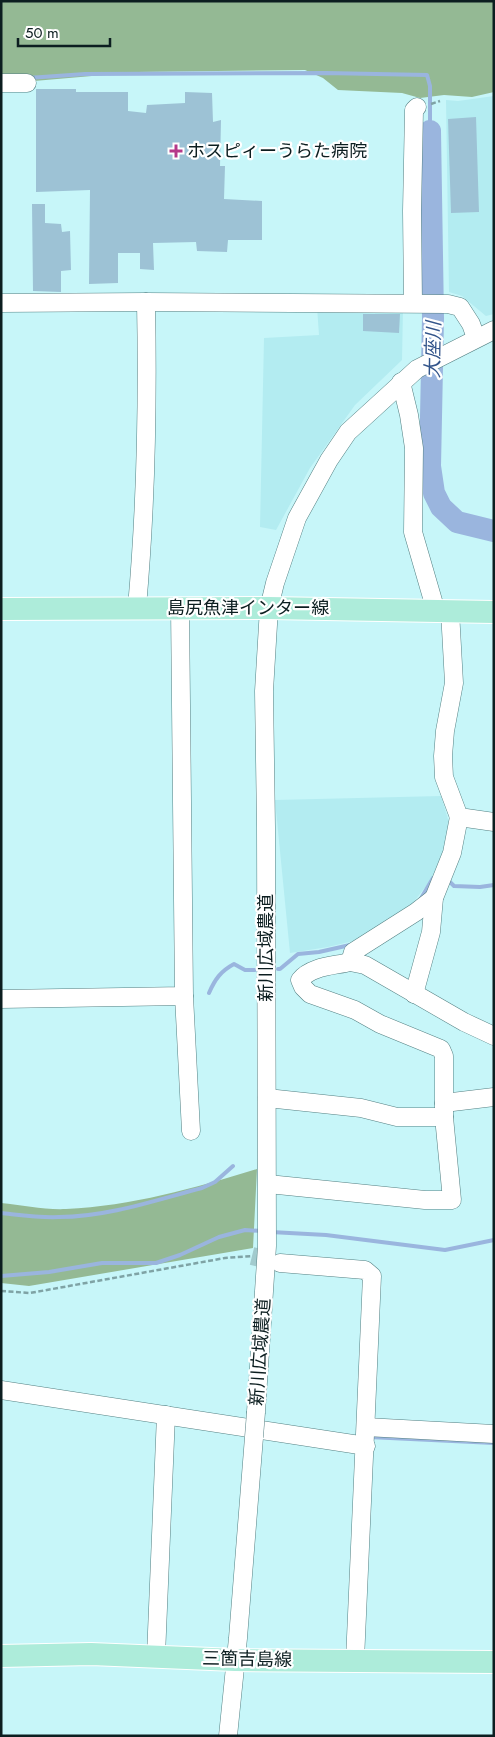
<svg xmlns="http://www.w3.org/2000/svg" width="495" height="1737" font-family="Jost,'Noto Sans JP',sans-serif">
<rect width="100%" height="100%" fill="#c7f6f9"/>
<g fill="#b3ecf1">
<polygon points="494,96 494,314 486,316 462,296 449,292 446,100 458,101"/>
<polygon points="317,307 403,308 402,360 355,405 310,468 276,530 260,527 264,338 319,335"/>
<polygon points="441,796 448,819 448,841 430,881 405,913 362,939 328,947 290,953 275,800"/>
</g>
<g fill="#94b994">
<polygon points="1,1 494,1 494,92 472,97 444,95 420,98 402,93 338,90 323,78 305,70 138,72 34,81 1,80"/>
<path d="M257,1169L253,1248L29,1286L1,1283V1203C22,1205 45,1210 66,1209C132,1206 195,1188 257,1169Z"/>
</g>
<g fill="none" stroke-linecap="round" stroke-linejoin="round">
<g stroke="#9ab5de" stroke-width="4">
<polyline points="28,78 85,74 326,73 427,75 430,86 430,131"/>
<polyline points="447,879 454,886 480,887 494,885"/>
<polyline points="420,900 433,878"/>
<polyline points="278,969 280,969 298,954 319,952 350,945"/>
<path d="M209,993C215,979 221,971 234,964L245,970H255"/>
<path d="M1,1213C20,1215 40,1218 59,1217C107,1217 156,1200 202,1188L215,1182L233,1166"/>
<polyline points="271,1232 326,1235 445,1250 494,1240"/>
<polyline points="1,1276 49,1272 102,1263 156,1263 180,1255 219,1237 245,1230 262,1231"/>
<polyline points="369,1437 494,1443"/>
</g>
<polyline stroke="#9ab5de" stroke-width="22" points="430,131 433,318 430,466 434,493 441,507 457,522 494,531"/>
</g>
<g fill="#9dc2d5">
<polygon points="36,89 76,89 76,92 128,92 128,111 146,113 147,105 185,103 185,92 212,93 213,122 221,120 220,166 225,166 224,199 262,201 262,240 228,240 227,252 197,251 196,242 153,243 154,270 140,269 140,253 118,253 118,283 89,284 90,190 36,192"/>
<polygon points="476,117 479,212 451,213 448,119"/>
<polygon points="32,204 45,204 45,223 61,224 62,232 70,231 71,270 61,271 61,292 33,291"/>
<polygon points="363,314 400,314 399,333 363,331"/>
</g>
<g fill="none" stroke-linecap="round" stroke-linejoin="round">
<polyline stroke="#a2cbce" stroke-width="18" stroke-dasharray="18 9" stroke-linecap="butt" points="252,1256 280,1263"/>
<defs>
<g id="minor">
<polyline points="1,83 27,83"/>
<polyline points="1,303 146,302 448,304 460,307 471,324 476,338"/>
<polyline points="413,303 412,211 414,110 417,107"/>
<polyline points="401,382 409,415 414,448 413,532 436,611"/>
<path d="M137,607C146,506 148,404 146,302"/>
<polyline points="450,611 454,683 445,731 443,756 444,777 459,817 494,822"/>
<polyline points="434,898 416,912 353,952 350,962 365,965 464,1022 494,1036"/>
<path d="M350,962C334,966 311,966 300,980L303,987L310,994L355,1010L380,1024L441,1049L444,1056V1117"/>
<polyline points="414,994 431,932 434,898 452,853 459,817"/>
<polyline points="184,996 191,1131"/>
<polyline points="1,999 184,996 180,607"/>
<polyline points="267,1098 361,1108 397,1117 444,1117 452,1200 425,1200 268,1184"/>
<polyline points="444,1103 494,1097"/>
<polyline points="280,1263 365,1270 372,1276 355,1660"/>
<polyline points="1,1390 366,1446"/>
<polyline points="256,1412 267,1246 266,827 264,691 269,608 275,583 297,518 329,460 348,432 417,369 494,330"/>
<polyline points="366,1427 494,1434"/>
<polyline points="156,1656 166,1415"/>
<polyline points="228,1736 238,1638 254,1437"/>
</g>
<g id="major">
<polyline points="1,609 269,608 494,612"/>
<polyline points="1,1656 91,1654 235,1660 494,1662"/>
</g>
</defs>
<use href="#minor" stroke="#548083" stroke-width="19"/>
<use href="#major" stroke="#fff" stroke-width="24"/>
<g stroke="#7fa3a5" stroke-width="2.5" stroke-dasharray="5 2.5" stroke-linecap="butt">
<polyline points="431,104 440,101"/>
<polyline points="1,1291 30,1293 225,1258 252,1256"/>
</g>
<use href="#minor" stroke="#fff" stroke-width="18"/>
<use href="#major" stroke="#adecda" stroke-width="22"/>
<defs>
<polyline id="minor-bridge" points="254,1437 256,1412"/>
</defs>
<use href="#minor-bridge" stroke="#548083" stroke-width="19" stroke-linecap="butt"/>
<use href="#minor-bridge" stroke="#fff" stroke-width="18"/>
</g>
<path fill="#b53989" stroke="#fff" stroke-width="2" d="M173.5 143.5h5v5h5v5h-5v5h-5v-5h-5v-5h5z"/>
<g text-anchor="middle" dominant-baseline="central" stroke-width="4.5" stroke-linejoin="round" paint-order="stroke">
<g font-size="18" fill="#0c1e20" stroke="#fff" text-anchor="start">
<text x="187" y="151">ホスピィーうらた病院</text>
</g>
<g font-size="18" fill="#0c1e20" stroke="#fff">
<text x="248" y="608">島尻魚津インター線</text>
<text transform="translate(266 948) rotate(-90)">新川広域農道</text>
<text transform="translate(260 1352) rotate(-86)">新川広域農道</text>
<text transform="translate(247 1659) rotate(1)">三箇吉島線</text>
</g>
<g font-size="19" font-style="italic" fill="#32548a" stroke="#fff">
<text transform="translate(433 350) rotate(-89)">大座川</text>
</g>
</g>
<rect width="495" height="1737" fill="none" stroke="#0c1e20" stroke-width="5"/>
<path d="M18 38v8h92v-8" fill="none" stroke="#0c1e20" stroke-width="2.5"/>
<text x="25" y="38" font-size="15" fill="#0c1e20" stroke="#ffffff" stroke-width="4" paint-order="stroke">50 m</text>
</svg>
